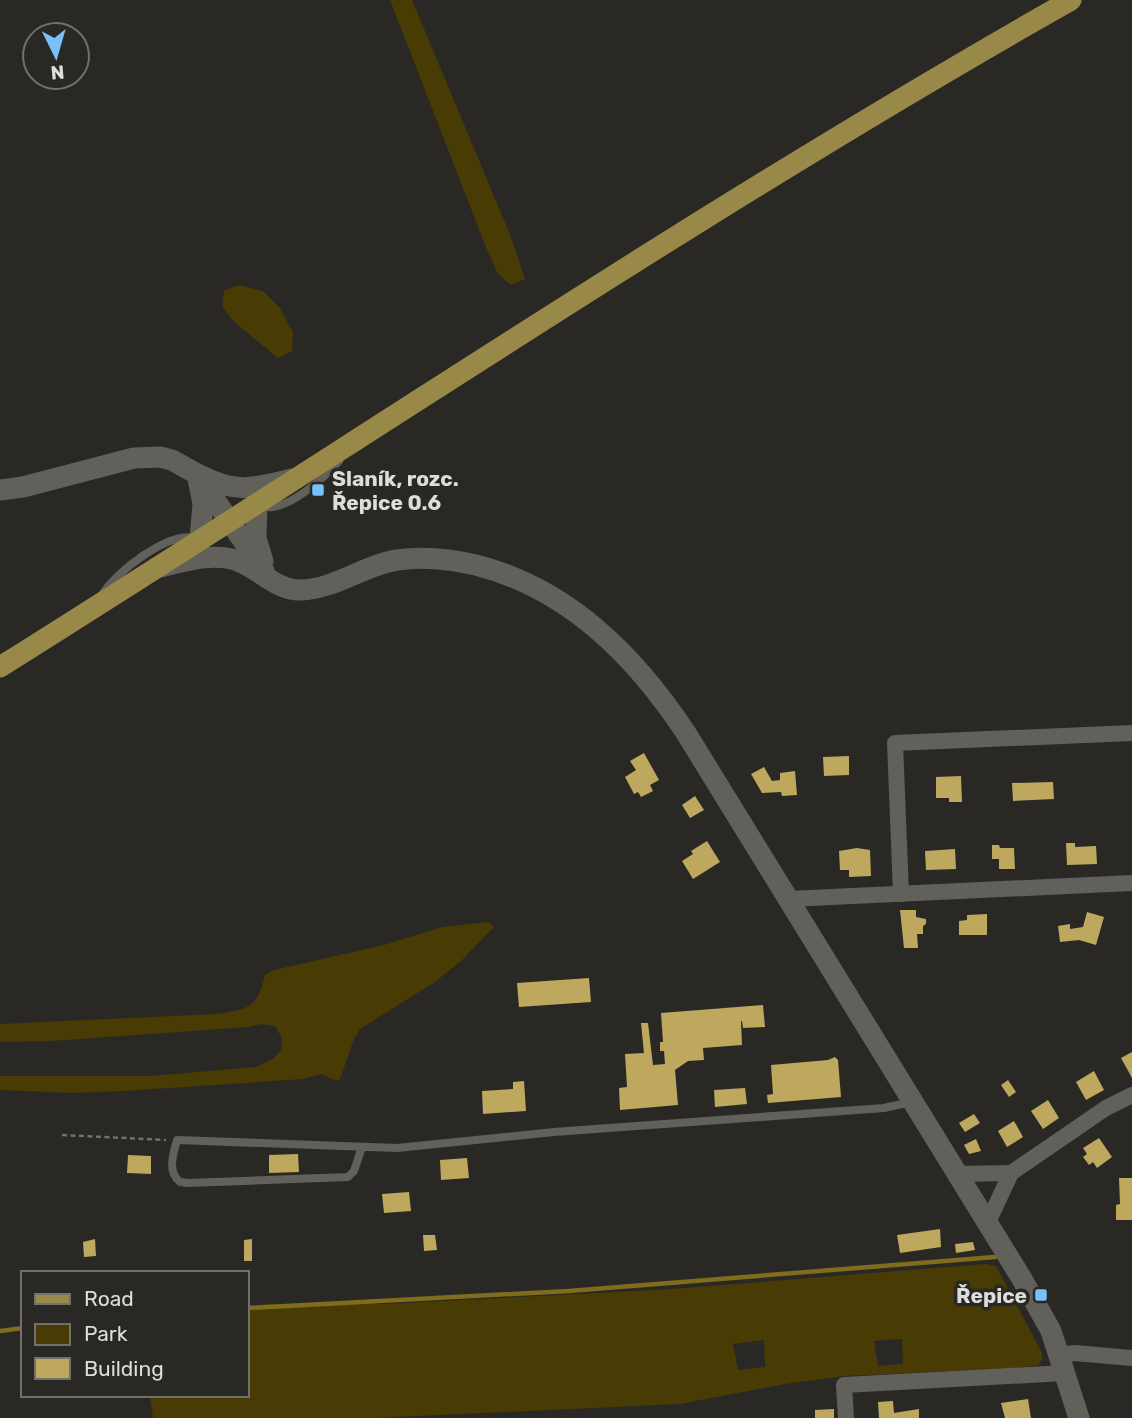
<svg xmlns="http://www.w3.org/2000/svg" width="1132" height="1418" font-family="Rubik,sans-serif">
<rect width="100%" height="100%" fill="#292825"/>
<g fill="#493b04" fill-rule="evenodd">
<polygon points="390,0 412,0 511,237 525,279 511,285 498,274 487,250"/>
<polygon points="238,285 263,291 279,307 293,332 292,351 278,358 233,321 222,306 224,291"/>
<path d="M488,922L494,927L461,961L435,982L360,1029L354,1039L340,1079L337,1081L321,1074L303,1079L124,1091L72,1093L0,1090V1076H150L256,1067L273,1059L281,1050L282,1038L275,1026L261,1024L249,1027L51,1041L0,1042V1024L216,1014C248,1009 257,1009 265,975L274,970L384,945L442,927Z"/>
<path d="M985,1264L996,1266L1042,1353V1360L1038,1365L1017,1368L845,1376L785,1384L680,1404L375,1418H153L150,1395H247V1306L269,1304H383L672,1289ZM902,1339L903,1364L878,1366L874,1341ZM764,1340L765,1367L738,1370L733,1344Z"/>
</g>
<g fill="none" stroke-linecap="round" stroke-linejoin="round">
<g stroke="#806c1c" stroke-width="4.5">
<polyline points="247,1308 569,1291 995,1257"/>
<polyline points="0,1331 23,1328"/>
</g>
</g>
<g fill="#bda85d">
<polygon points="644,753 659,780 650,785 653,791 641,797 638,792 634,794 625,777 636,770 630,761"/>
<polygon points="849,756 849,775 824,776 823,757"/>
<polygon points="764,767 772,781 780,780 780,773 795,771 797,795 782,796 781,792 762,793 751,774"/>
<polygon points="961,776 962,802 949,802 949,798 936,798 936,777"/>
<polygon points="1053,782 1054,799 1013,801 1012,783"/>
<polygon points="695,796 704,810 690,818 682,805"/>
<polygon points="707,841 720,862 693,879 682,861 693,854 691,851"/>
<polygon points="1066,843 1075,843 1075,847 1096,846 1097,864 1067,865"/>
<polygon points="992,845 999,845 1000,848 1014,848 1015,869 999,869 999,859 992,859"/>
<polygon points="857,848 870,850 871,876 849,877 849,870 840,870 839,851"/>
<polygon points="955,849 956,869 926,870 925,851"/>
<polygon points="900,910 916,910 916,917 926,919 926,924 923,926 923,934 917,934 918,948 904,948"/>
<polygon points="1087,912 1104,917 1096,945 1079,940 1060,942 1058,926 1070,924 1070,929 1083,927"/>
<polygon points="987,914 987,935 959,935 959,921 967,920 967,915"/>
<polygon points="589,978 591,1002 519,1007 517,983"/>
<polygon points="763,1005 765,1027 743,1028 742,1021 741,1021 742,1045 703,1048 704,1060 688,1061 675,1070 678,1105 620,1110 619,1088 627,1087 625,1054 644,1053 641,1023 648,1023 653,1065 665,1064 664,1051 660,1051 660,1042 663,1042 661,1013"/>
<polygon points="1132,1052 1132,1078 1121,1058"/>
<polygon points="835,1057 838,1060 841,1097 768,1103 767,1095 773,1094 771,1065 828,1060"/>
<polygon points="1094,1071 1104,1090 1086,1100 1076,1082"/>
<polygon points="1008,1080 1016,1092 1009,1097 1001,1085"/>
<polygon points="524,1081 526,1111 483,1114 482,1091 513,1089 513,1082"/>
<polygon points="745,1088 747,1104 715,1107 714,1090"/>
<polygon points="1048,1100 1059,1118 1043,1129 1031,1111"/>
<polygon points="974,1114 980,1123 965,1132 959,1123"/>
<polygon points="1014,1121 1023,1137 1007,1147 998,1131"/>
<polygon points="1099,1138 1112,1157 1097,1168 1093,1162 1089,1165 1083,1157 1087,1154 1083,1148"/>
<polygon points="976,1139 981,1151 969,1154 964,1145"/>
<polygon points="298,1154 299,1172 269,1173 269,1155"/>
<polygon points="128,1155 151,1156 151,1174 127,1173"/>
<polygon points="467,1158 469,1178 441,1180 440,1160"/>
<polygon points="1119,1178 1132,1178 1132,1220 1116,1220 1116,1205 1120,1204"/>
<polygon points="409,1192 411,1211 384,1213 382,1194"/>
<polygon points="940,1229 941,1247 900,1253 897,1235"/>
<polygon points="423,1235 435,1235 437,1250 424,1251"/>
<polygon points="95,1239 96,1256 84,1257 83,1242"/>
<polygon points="252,1239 252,1261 244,1261 244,1240"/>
<polygon points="973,1242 975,1250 956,1253 955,1244"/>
<polygon points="1028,1399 1031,1418 1005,1418 1001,1403"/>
<polygon points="893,1401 894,1413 919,1409 919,1418 879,1418 878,1402"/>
<polygon points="834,1409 834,1418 815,1418 815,1410"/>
</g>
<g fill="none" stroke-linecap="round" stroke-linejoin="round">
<polyline stroke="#71706d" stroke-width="2.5" stroke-dasharray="5 3.5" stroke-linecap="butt" points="62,1135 166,1140"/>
<g stroke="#61605b" stroke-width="8">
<path d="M263,507C288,511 323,479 339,461"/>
<path d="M102,595C114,573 169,531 194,538"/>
<path d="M362,1147L354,1171L348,1177L188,1183L180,1182C167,1171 173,1155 177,1140L397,1148L554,1132L884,1108L911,1102"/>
</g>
<g stroke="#61605b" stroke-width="16">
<polyline points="901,894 895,743 1132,733"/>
<polyline points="788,899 1132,883"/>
<polyline points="958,1174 1011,1173 1106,1108 1132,1095"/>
<polyline points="988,1222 1011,1173"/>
<polyline points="1060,1355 1075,1353 1132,1358"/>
<polyline points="846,1418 844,1385 1065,1373"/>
</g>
<g stroke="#61605b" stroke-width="21">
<path d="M202,476C237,494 255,488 292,479"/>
<polyline points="198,479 203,504 200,539"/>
<polyline points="0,490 23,487 134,458 160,457 172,460 197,474 264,571"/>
<polyline points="257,504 256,538 263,561"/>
<path d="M156,568C180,563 210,552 235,560C258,567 276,591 301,590C335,589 364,565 397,560C423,556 451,559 476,565C569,589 635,656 686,733L1022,1279L1051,1331L1079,1418"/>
</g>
<path stroke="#998948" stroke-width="21" d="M0,667C356,444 705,207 1071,0"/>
</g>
<g fill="#79bff8" stroke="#292825" stroke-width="2.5">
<rect x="311" y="483" width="14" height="14" rx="3.5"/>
<rect x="1034" y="1288" width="14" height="14" rx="3.5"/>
</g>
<g text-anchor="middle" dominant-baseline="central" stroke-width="7" stroke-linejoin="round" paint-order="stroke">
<g font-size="21" font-weight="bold" fill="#ddddda" stroke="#292825" text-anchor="start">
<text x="332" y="478">Slaník, rozc.<tspan x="332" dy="24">Řepice 0.6</tspan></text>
<text x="1027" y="1295" text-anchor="end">Řepice</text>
</g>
</g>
<rect x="21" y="1271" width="228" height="126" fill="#292825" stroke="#71706d" stroke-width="2"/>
<rect x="35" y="1294" width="35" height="10" fill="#998948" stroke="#71706d" stroke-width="2"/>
<text x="84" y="1306" font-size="21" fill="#ddddda">Road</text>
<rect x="35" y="1324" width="35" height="21" fill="#493b04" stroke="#71706d" stroke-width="2"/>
<text x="84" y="1341" font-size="21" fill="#ddddda">Park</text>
<rect x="35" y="1358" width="35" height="21" fill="#bda85d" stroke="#71706d" stroke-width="2"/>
<text x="84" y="1376" font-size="21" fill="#ddddda">Building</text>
<g transform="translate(56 56) rotate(175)"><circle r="33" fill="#292825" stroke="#71706d" stroke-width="2"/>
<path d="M0-5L12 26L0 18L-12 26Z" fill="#79bff8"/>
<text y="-10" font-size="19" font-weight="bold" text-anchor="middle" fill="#ddddda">N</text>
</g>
</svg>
